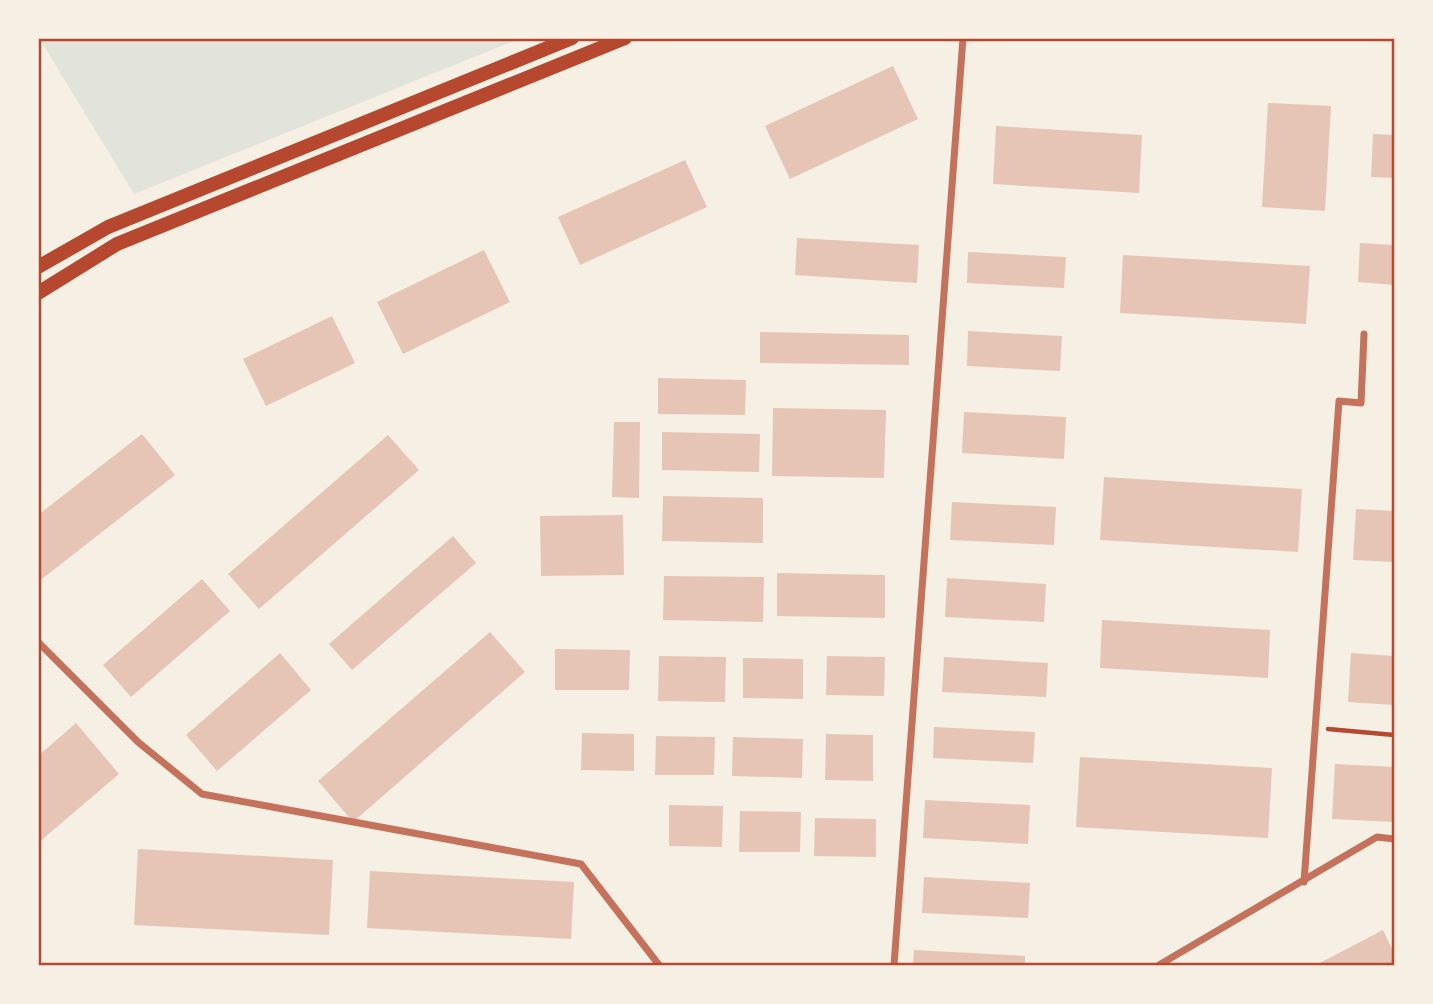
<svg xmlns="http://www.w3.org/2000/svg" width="1433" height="1004" font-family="Cabin,sans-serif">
<rect width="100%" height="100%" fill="#f6efe4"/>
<polygon fill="#e2e4dc" points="39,38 519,38 519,39 134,194"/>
<g fill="#e6c5b7">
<polygon points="893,66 918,119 790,179 765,126"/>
<polygon points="1268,103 1331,106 1325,211 1262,207"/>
<polygon points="996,126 1142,135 1139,193 993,184"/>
<polygon points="1373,134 1394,135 1394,178 1371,177"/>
<polygon points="685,160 707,207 580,265 558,217"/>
<polygon points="797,238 919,245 917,283 795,275"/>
<polygon points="1360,243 1394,245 1394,285 1358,282"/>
<polygon points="484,250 510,302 403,354 377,302"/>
<polygon points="968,252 1066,257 1064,288 967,283"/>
<polygon points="1123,255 1310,266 1306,324 1120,313"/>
<polygon points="332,316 355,363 266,406 243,359"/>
<polygon points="968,331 1062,336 1060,371 967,366"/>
<polygon points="760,332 909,335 909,365 760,363"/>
<polygon points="658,378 746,380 745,415 658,414"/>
<polygon points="773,408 886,410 884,478 772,476"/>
<polygon points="964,412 1066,417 1064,459 962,453"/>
<polygon points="614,422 640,422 639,498 612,497"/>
<polygon points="662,432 760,434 759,472 662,470"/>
<polygon points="142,434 175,475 38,582 38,515"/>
<polygon points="388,435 419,470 259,609 228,574"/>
<polygon points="1104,477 1302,489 1298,552 1100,540"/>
<polygon points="663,496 763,498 763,543 662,541"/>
<polygon points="952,502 1056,507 1054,545 950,540"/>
<polygon points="1356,509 1394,511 1394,562 1353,560"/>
<polygon points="623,515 624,575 541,576 540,516"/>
<polygon points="453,536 476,563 352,670 329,644"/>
<polygon points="777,573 885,575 885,618 777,616"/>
<polygon points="664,576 764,577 763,622 663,620"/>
<polygon points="947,578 1046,584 1044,622 945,617"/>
<polygon points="202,579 230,611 131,697 103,665"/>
<polygon points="1102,620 1270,630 1268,678 1100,668"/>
<polygon points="490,632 525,672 353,822 318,781"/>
<polygon points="555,649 630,650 629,690 555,690"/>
<polygon points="280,653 311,690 217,771 186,735"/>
<polygon points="1351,653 1394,656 1394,705 1348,702"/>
<polygon points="659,656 726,657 725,702 658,701"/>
<polygon points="827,656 885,657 884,696 826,695"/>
<polygon points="944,657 1048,663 1046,697 942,692"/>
<polygon points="743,658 803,659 803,699 743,698"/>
<polygon points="76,723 119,774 38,843 38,756"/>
<polygon points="934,727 1035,732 1033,763 933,758"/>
<polygon points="582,733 634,734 634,771 581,770"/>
<polygon points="826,734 873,735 873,781 825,780"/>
<polygon points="656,736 715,737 714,775 655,775"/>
<polygon points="733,737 803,739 802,778 732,776"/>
<polygon points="1080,757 1272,768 1268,838 1076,827"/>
<polygon points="1335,764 1394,767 1394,822 1332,819"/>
<polygon points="925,800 1030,805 1028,844 923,838"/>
<polygon points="669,805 723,806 722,847 669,846"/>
<polygon points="740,811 801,812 800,852 739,852"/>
<polygon points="815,818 876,819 876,857 814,856"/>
<polygon points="138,849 333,860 329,935 134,925"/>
<polygon points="370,871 574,882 571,939 367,928"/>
<polygon points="924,877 1030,883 1028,918 922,913"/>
<polygon points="1383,930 1394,953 1394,965 1316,965"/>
<polygon points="914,950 1025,956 1025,965 913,965"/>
</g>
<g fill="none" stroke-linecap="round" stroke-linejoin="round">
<polyline stroke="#b5482f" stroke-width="4.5" points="1328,729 1394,735"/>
<g stroke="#c5725c" stroke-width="7">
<polyline points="38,642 138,742 202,794 581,864 659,965"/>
<polyline points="1304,882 1339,401 1361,403 1364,334"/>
<polyline points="894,965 963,38"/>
<polyline points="1159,965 1377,837 1394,839"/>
</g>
<g stroke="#b5482f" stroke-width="14">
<polyline points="38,267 108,227 572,38"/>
<polyline points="38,293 117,244 625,38"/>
</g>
</g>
<rect width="1433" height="1004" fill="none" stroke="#f6efe4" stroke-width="80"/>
<rect x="40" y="40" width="1353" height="924" fill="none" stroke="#b5482f" stroke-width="2.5"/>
</svg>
